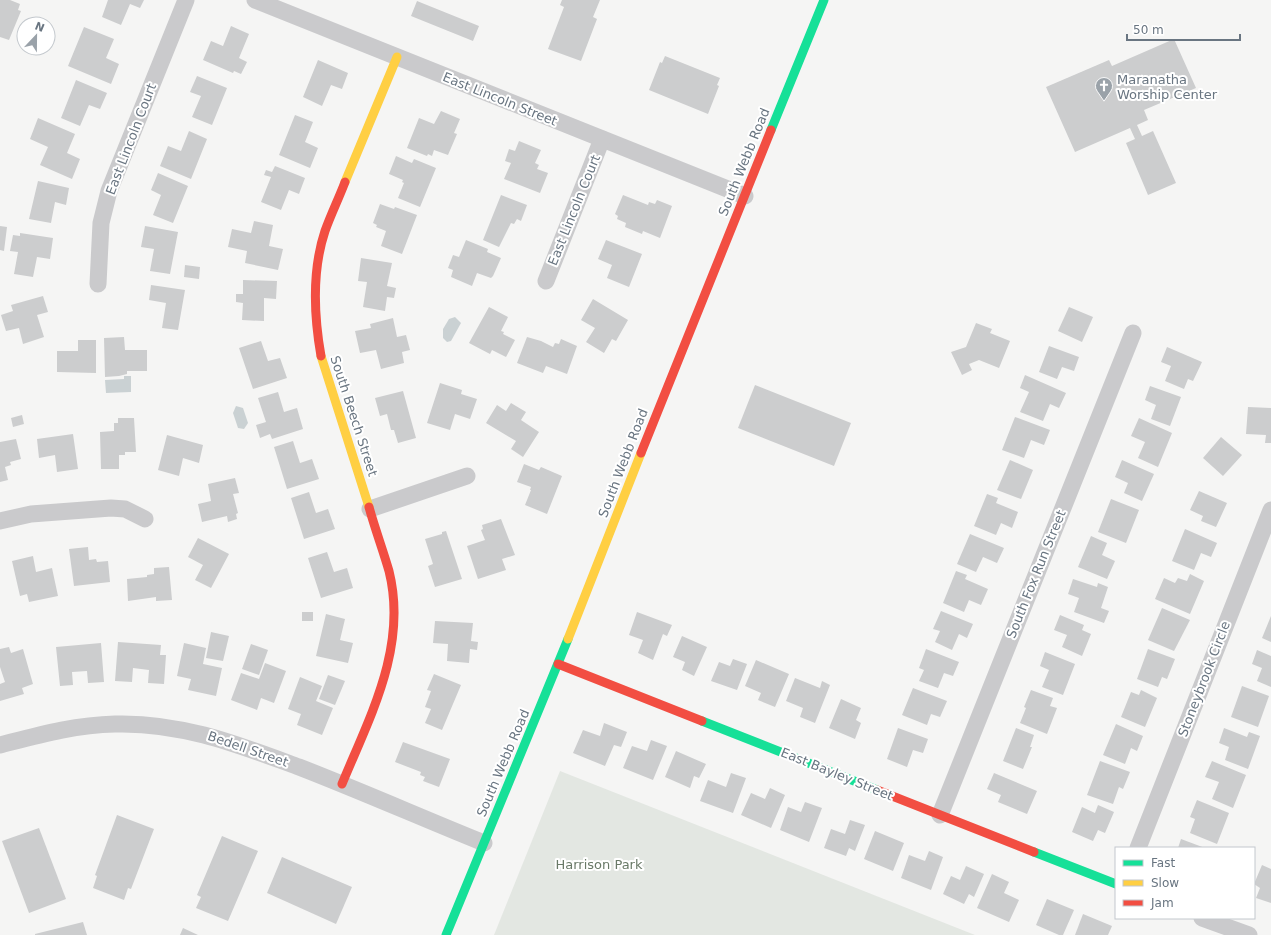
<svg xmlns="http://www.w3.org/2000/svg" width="1271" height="935" font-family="'DejaVu Sans',sans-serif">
<rect width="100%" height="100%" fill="#f5f5f4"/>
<polygon fill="#e3e7e2" points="560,771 975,935 494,935"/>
<g fill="#cad1d3">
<polygon points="455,317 461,323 451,341 447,342 443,338 443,329 449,319"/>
<polygon points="124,376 131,376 131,392 106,393 105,380 124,379"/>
<polygon points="236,406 243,408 248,423 244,429 238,428 233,413"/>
</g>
<g fill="#cccdce">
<polygon points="0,0 10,0 20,4 18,10 21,11 9,40 0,37"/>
<polygon points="108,0 144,0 140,8 130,4 121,25 102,17"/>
<polygon points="562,0 600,0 593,17 597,19 581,61 548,49 564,7 560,5"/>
<polygon points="417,1 479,26 473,41 411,16"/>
<polygon points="231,26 249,34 239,58 247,62 241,74 234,71 233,73 203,60 211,41 223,46"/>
<polygon points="84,27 114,39 106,58 119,64 111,84 68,66"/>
<polygon points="1174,39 1196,88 1144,110 1148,120 1137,125 1142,136 1153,131 1176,183 1148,195 1126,143 1135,139 1130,128 1075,152 1046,87 1109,60 1112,66"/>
<polygon points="665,56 720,78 717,85 719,86 708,114 649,90 660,62 662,63"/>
<polygon points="318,60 348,73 342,89 331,85 322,106 303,97"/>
<polygon points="197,76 227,88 212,125 192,117 201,96 190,92"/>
<polygon points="76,80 107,93 100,109 89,105 80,126 61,118"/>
<polygon points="441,111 460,119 454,133 457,134 448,155 434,150 432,156 428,154 427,156 407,148 419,118 434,124"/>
<polygon points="295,115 313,122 305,142 318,148 310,168 279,155"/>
<polygon points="38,118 75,134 67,153 80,159 72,179 40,165 48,147 30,139"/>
<polygon points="189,131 207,139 191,179 160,166 168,146 181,151"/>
<polygon points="519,141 541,150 535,163 539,165 537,169 548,173 540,193 504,179 511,163 505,161 509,149 515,151"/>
<polygon points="396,156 412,163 414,159 436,168 420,207 398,198 404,183 402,182 403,180 389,174"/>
<polygon points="275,166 305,178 299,194 289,190 281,210 261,202 271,177 264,175 266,170 272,172"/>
<polygon points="158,173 188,186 173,223 153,215 161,195 151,190"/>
<polygon points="38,181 69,188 66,205 55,202 51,223 29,219"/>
<polygon points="501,195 527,205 521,221 517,219 514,224 511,223 499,247 483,240"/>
<polygon points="623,195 648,205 649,202 655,204 657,200 672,206 660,238 643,231 642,234 625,227 626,223 617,219 618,216 615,214"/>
<polygon points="380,204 394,209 395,207 417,215 402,254 381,246 386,231 376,227 377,225 373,223"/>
<polygon points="254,221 273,225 269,246 283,249 278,270 245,263 247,251 228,247 232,229 251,233"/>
<polygon points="0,226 7,227 4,251 0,250"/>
<polygon points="145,226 178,232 170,274 150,271 154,249 141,247"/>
<polygon points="20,233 53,238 50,259 37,257 33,277 14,274 18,252 10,251 13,235 20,236"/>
<polygon points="466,240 488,249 487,252 501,258 493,276 491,278 477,273 472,286 451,277 453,270 448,268 453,255 459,257"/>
<polygon points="606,240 642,254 629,287 607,278 612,265 598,259"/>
<polygon points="361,258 392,263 387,286 396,288 394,298 387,297 385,311 363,307 367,282 358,281"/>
<polygon points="185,265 200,267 199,279 184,277"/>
<polygon points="243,280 277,281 276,299 264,298 264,321 242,320 243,303 236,302 236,294 243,294"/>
<polygon points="151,285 185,290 178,330 162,328 166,303 149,300"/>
<polygon points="43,296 48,312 37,315 44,337 23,344 19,328 6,331 1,315 13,311 11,305"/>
<polygon points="593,299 628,320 616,341 612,339 604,353 586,342 595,328 581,320"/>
<polygon points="489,307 508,317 501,331 504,332 503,334 515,340 506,357 492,350 490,354 469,343"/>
<polygon points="1069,307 1093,317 1082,342 1058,331"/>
<polygon points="393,318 397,337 406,335 410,350 402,352 404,363 381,369 376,350 360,353 355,331 371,328 370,324"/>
<polygon points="976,323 992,329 990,333 1010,341 999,368 979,360 969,364 972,370 962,375 951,352 966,347"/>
<polygon points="124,337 125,350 147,350 147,371 127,371 127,374 119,376 105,377 104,338"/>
<polygon points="527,337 541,341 553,347 555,343 559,344 561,339 577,346 567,374 546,366 543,373 517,363"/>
<polygon points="78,340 96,340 96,373 57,372 57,351 78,351"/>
<polygon points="261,341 268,361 280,358 287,378 253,389 239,348"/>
<polygon points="1049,346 1079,357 1074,371 1062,367 1057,379 1039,372"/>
<polygon points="1167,347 1202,362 1193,381 1188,379 1184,389 1165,381 1171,366 1161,362"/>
<polygon points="1025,375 1066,393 1059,408 1050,404 1043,421 1020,412 1029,392 1020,388"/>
<polygon points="440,383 462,390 461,394 477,399 470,419 455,414 450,430 427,423"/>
<polygon points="755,385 851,423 834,466 738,428"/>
<polygon points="1150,386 1181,397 1170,426 1151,419 1156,405 1145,400"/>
<polygon points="403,391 416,438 398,443 394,430 391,430 387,414 380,416 375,398"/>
<polygon points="278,392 284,412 297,408 303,429 272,439 270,434 260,438 256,425 266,422 258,398"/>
<polygon points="511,403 526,412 521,420 539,432 523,457 511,449 516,441 486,423 497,405 506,411"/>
<polygon points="1248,407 1271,408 1271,443 1265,443 1266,435 1246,434"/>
<polygon points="22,415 24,424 13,427 11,418"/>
<polygon points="1015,417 1050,430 1044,445 1031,440 1024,458 1002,450"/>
<polygon points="118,418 134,418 136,452 125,452 125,455 119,455 119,469 101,469 100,432 114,431 114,423 118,423"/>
<polygon points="1139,418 1172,433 1158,467 1138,458 1145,442 1131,436"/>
<polygon points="73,434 78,469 57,472 55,455 39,458 37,439"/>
<polygon points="167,435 203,445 199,463 183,458 179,476 158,470"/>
<polygon points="1221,437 1242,455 1223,476 1203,458"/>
<polygon points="16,439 21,459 10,462 11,465 5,467 8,480 0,482 0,442"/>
<polygon points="293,441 300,463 312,459 319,479 287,489 274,447"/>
<polygon points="1010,460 1033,470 1021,499 997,490"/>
<polygon points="1122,460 1154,474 1142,501 1124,493 1128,483 1115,477"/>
<polygon points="524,464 539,470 541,467 562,476 547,514 525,505 531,490 530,490 531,487 517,482"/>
<polygon points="235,478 239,493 233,494 238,513 236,514 237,519 228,522 227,516 202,522 198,504 211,501 208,484"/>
<polygon points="1199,491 1227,503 1216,527 1201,521 1203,516 1190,510"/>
<polygon points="309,492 316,513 328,509 335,529 304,539 291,498"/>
<polygon points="987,494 998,498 996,503 1018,512 1012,528 1001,523 996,535 974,526"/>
<polygon points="1111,499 1139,510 1126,543 1098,532"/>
<polygon points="501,519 515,555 502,559 506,570 478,579 467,546 485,540 481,530 483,529 482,525"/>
<polygon points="1185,529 1217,543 1211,557 1201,553 1194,570 1172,561"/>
<polygon points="446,531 462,579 435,587 428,566 433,564 425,539 442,534 442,532"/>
<polygon points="970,534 1004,548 997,563 983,557 976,572 957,564"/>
<polygon points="1091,536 1107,543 1102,555 1115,561 1107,579 1078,567"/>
<polygon points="198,538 229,554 211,588 195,580 203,565 188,557"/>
<polygon points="88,547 89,560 96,559 97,562 108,561 110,582 74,586 69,549"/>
<polygon points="327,552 334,572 347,568 353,588 321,598 308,558"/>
<polygon points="33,556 36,572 52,568 58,596 29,602 27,594 20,596 12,561"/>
<polygon points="169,567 172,600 156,601 156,597 128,601 127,579 147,577 147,575 154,574 154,568"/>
<polygon points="956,571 967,575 965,579 988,589 981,605 969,600 964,612 943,603"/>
<polygon points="1190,574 1204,581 1190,614 1155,599 1164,578 1175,583 1178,578 1187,581"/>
<polygon points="1073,579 1097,587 1098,583 1108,587 1101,608 1109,611 1104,623 1074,612 1079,598 1068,594"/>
<polygon points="1162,608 1190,620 1174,651 1148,640"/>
<polygon points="941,611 973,624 967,638 959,634 952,650 935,642 940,631 933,629"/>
<rect x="302" y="612" width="11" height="9"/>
<polygon points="637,612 672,625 667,636 663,634 653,660 638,653 643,640 629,635"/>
<polygon points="326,614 345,619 340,640 353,643 348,663 316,656"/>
<polygon points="1060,615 1084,625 1082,630 1091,634 1082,656 1062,647 1067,635 1054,630"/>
<polygon points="1271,616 1271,642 1262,638"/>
<polygon points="435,621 473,623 471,641 478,642 477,650 470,649 469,663 447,661 448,644 433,643"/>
<polygon points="211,632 229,636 223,661 206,658"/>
<polygon points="682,636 707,647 694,676 682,670 685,662 673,657"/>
<polygon points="118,642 161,645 160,655 166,655 164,684 148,683 149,670 133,668 132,682 115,681"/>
<polygon points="101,643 104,682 88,683 87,671 72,672 73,685 60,686 56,647"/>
<polygon points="184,643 206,648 203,664 222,668 216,696 188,690 191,679 177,676"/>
<polygon points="251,644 268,650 259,675 242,669"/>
<polygon points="9,647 11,653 23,649 33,684 22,688 24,694 0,701 0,684 5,682 0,667 0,649"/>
<polygon points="926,649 959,662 953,676 944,673 938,688 919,681 924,670 919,668"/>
<polygon points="1148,649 1175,659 1167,679 1162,677 1158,687 1137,679"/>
<polygon points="1257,650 1271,656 1271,687 1257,681 1262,668 1252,664"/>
<polygon points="1045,652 1075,664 1063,695 1042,687 1049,670 1040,666"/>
<polygon points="733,659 747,664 737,690 711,681 719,662 730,666"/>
<polygon points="756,660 789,674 775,707 758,700 761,693 745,686"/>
<polygon points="265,663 286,671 274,703 261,698 257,710 231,700 241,673 259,679"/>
<polygon points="434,674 461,685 442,730 425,723 431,709 425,707 431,691 427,690"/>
<polygon points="328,675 345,681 335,705 319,699"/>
<polygon points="300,677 322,686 316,701 333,708 322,735 297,725 301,714 288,709"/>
<polygon points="795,678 820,688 822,681 830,685 815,723 800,717 803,708 786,701"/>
<polygon points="1242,686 1269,696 1258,727 1231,717"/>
<polygon points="913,688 947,701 940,717 931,714 927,725 902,715"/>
<polygon points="1031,690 1053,698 1050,706 1057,708 1047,734 1020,723 1026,708 1024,707"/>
<polygon points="1141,690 1157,698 1145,727 1121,717 1131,692 1139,695"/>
<polygon points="841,699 861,708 856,720 861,723 855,739 829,728"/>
<polygon points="604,723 627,732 621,747 614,745 605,766 573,753 583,730 600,736"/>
<polygon points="1116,724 1143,736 1137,751 1131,748 1125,764 1103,755"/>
<polygon points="898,728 928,739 923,753 913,750 907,767 887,759"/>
<polygon points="1016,728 1034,735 1030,747 1032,747 1023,769 1003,761"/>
<polygon points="1224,728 1247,737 1249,732 1260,736 1248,769 1225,760 1229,747 1219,743"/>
<polygon points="651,740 667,746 653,780 623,768 632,746 647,751"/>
<polygon points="403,742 450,759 439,787 423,781 425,777 420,775 421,772 395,762"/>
<polygon points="676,751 706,764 699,778 694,776 690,788 665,777"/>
<polygon points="1100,761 1130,772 1123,789 1119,787 1113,804 1087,795"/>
<polygon points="1212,761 1246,775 1233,808 1212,799 1219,782 1205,777"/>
<polygon points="731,773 746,778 733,813 700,801 708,780 726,787"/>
<polygon points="994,773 1037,791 1027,814 998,802 1001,795 987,789"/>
<polygon points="770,788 785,795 771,828 741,815 751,793 765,799"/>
<polygon points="1197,800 1229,813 1217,844 1190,833 1195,819 1190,817"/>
<polygon points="805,802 822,808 809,842 780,830 788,807 801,812"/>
<polygon points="1098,805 1114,812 1105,833 1098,830 1093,841 1072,832 1082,807 1095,813"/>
<polygon points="117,815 154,829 131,889 128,888 124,900 93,888 97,876 95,875"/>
<polygon points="850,820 865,825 855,851 849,848 846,856 824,848 831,829 845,834"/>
<polygon points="39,828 66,899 29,913 2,841"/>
<polygon points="875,831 904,843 893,871 864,859"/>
<polygon points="222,836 258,851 228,921 196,908 201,897 197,895"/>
<polygon points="1181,839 1205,848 1178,848"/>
<polygon points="929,851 943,857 931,890 901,878 909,855 925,861"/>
<polygon points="282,857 352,887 336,924 267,893"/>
<polygon points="1262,865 1271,869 1271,903 1256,898 1260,888 1254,884"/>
<polygon points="966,866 984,874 974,897 969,894 964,904 943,894 951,876 960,880"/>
<polygon points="992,874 1009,882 1004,893 1019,900 1009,922 977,908"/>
<polygon points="1047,899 1074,910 1063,935 1059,935 1036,925"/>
<polygon points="1083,914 1112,926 1108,935 1075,935"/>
<polygon points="83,922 87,935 35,935 35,934"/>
<polygon points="183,928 198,935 180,935"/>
</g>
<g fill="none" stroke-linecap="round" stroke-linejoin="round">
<g stroke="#cacacc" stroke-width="17">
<polyline points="255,0 745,196"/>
<polyline points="546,281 602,139"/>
<polyline points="98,284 101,223 109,191 186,0"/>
<polyline points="370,509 467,476"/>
<polyline points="0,521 31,514 111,508 125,509 145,519"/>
<path d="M0,745C39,735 74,725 115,724C181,722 239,745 299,767C361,791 422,818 484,843"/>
<polyline points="940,815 1133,333"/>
<polyline points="1138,848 1271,510"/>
<polyline points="1202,918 1249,935"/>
</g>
<g stroke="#16e098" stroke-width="9">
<polyline points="771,130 824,0"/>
<polyline points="702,721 877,790"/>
<polyline points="1034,852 1116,884"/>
<polyline points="446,935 568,639"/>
</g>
<g stroke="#ffcf43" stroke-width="9">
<polyline points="345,182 397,57"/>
<polyline points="321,356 369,507"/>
<polyline points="568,639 641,453"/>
</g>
<g stroke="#f24e42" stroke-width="9">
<path d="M321,356C314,316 312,270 325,231C331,214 339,198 345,182"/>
<polyline points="641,453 771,130"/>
<polyline points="558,664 702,721"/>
<path d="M342,784C370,716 408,647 389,571C383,550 375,529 369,507"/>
<polyline points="877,790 1034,852"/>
</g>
</g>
<defs>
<symbol id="church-pin" viewBox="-11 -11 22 30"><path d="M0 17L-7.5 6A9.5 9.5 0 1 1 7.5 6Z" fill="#9aa2a9" stroke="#fff"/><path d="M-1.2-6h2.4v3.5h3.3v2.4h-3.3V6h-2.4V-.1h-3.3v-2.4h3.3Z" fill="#fff"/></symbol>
</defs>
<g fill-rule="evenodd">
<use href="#church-pin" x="1094" y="76" width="20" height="27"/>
</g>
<g text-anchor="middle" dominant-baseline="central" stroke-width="4" stroke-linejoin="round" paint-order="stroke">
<g font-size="13" fill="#697581" stroke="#fff" text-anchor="start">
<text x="1117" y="79">Maranatha<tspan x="1117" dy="15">Worship Center</tspan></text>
</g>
<g font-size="13" fill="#697581" stroke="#fff">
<text transform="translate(500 99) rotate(22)">East Lincoln Street</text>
<text transform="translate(131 139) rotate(-69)">East Lincoln Court</text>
<text transform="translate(744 162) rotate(-68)">South Webb Road</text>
<text transform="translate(574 210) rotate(-68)">East Lincoln Court</text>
<text transform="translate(354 416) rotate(72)">South Beech Street</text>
<text transform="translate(623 463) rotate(-69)">South Webb Road</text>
<text transform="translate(1036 574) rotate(-68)">South Fox Run Street</text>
<text transform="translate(1204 679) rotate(-69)">Stoneybrook Circle</text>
<text transform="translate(248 749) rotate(19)">Bedell Street</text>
<text transform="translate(503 763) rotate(-67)">South Webb Road</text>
<text transform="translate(837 774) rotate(22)">East Bayley Street</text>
</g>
<g font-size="13" fill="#697967" stroke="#fff">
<text x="599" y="864">Harrison Park</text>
</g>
</g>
<rect x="1115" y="847" width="140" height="72" fill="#ffffff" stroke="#c3c8cd"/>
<rect x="1123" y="860" width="20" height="6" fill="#16e098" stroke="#c3c8cd"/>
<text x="1151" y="867" font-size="12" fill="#697581">Fast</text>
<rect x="1123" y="880" width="20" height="6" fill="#ffcf43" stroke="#c3c8cd"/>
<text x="1151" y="887" font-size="12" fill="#697581">Slow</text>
<rect x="1123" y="900" width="20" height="6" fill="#f24e42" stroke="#c3c8cd"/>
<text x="1151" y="907" font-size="12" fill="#697581">Jam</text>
<g transform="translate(36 36) rotate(22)"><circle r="19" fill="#ffffff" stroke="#c3c8cd"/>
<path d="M0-3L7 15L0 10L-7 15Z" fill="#9aa2a9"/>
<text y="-6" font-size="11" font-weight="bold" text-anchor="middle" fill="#697581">N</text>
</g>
<path d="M1127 34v6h113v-6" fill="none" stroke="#697581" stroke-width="2"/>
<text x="1133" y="34" font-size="12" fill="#697581" stroke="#ffffff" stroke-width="3" paint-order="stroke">50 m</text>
</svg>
